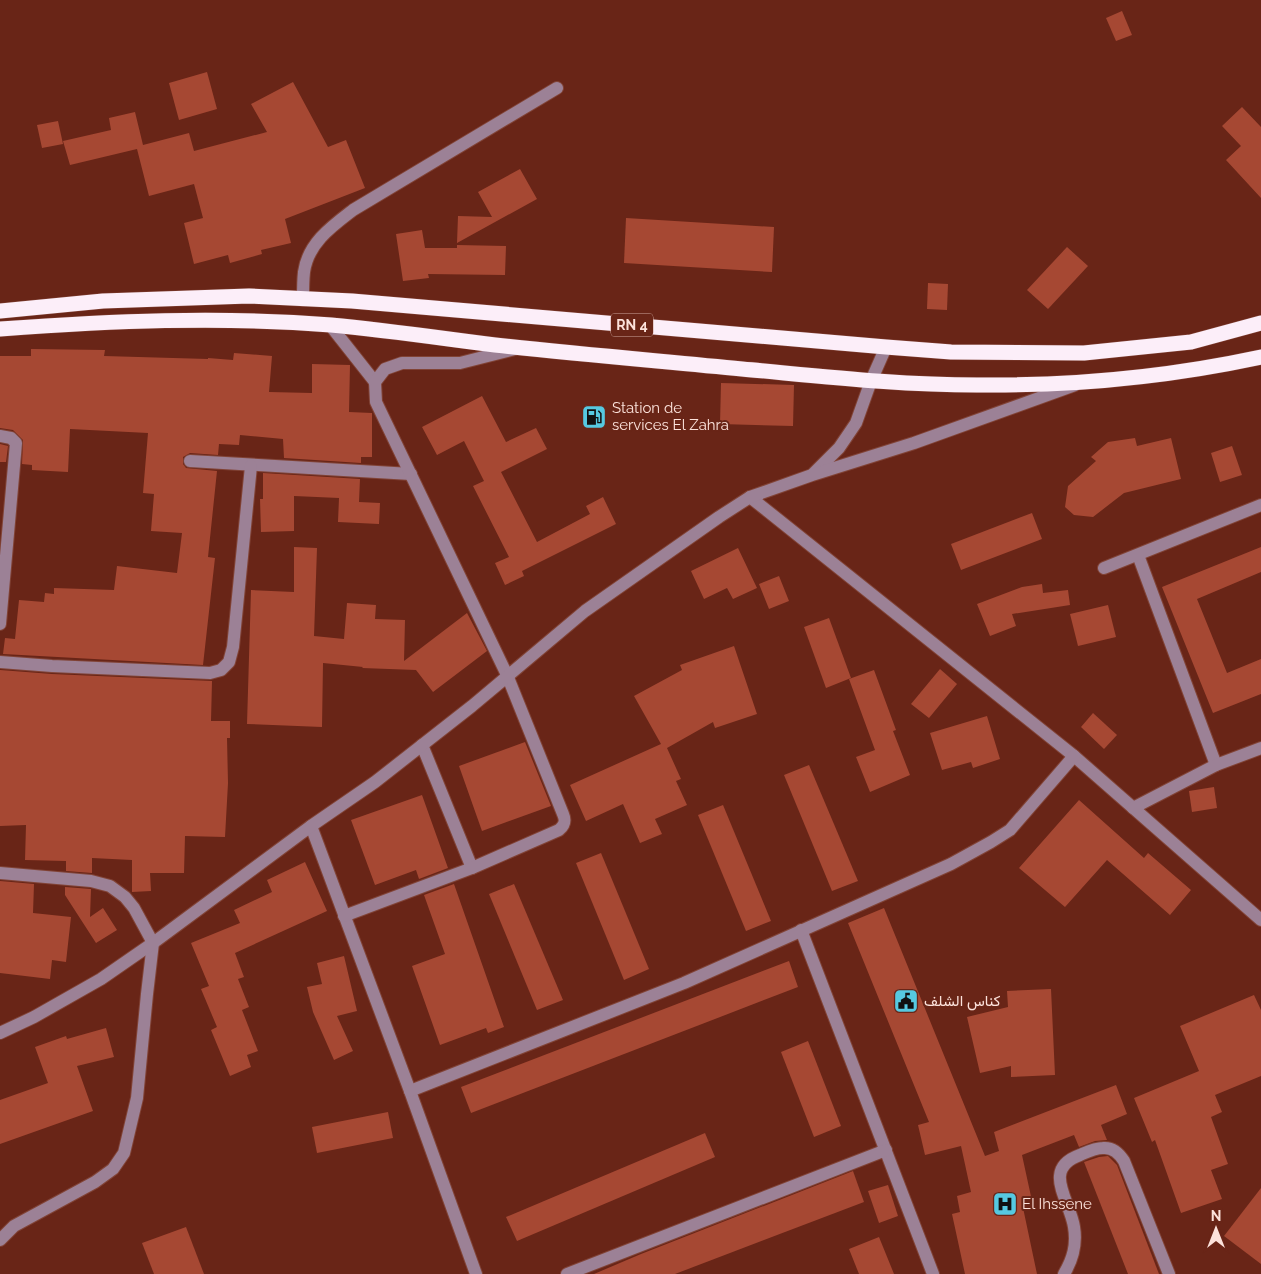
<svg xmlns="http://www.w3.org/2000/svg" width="1261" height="1274" font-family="Raleway,Vazirmatn,sans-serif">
<rect width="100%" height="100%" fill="#692517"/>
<g fill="#a64833">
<polygon points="1122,11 1132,35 1116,41 1106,18"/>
<polygon points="207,72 217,109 179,120 169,83"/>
<polygon points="293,82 328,147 346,140 365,188 285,219 291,243 261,250 262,254 230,263 228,255 194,264 184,223 203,218 194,184 149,196 137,149 70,165 63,141 111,130 109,118 135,112 143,145 189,133 194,151 267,132 251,104"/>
<polygon points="1242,107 1261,127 1261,198 1226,160 1241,146 1222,126"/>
<polygon points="58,121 63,144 42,148 37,125"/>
<polygon points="520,169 537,199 457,243 458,216 492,217 478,192"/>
<polygon points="626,218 774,227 772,272 624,263"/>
<polygon points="422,230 425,248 457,248 457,245 506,246 505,275 428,274 429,278 403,281 396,234"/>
<polygon points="1067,247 1088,266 1048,309 1027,290"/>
<polygon points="928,283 948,284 947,310 927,309"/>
<polygon points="31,349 105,350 104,356 208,359 208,358 233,360 234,353 272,356 269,392 312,393 312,364 350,365 349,412 372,413 372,457 361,457 361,463 284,458 283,439 240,435 239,445 219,444 218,455 190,453 183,457 183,464 186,468 217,471 208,557 215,558 203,665 3,654 5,638 15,639 19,600 44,602 45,593 54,594 54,588 114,590 117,566 177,573 182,533 151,531 154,494 143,493 148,433 70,429 68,472 32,470 32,465 22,464 23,440 13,430 0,428 0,356 31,356"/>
<polygon points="721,383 794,385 793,426 720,424"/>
<polygon points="482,396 506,442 536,428 547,449 501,472 537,542 590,514 586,506 603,497 616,524 522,571 524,576 505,585 495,563 509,557 473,486 484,481 464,441 437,455 422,427"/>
<polygon points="1135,438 1137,446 1171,438 1181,479 1124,493 1093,517 1074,515 1065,507 1068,486 1096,461 1091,457 1108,442"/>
<polygon points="0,444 8,446 6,462 0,462"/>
<polygon points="1232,446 1242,475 1220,482 1211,453"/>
<polygon points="263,473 360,479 359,502 380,503 379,524 338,522 339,498 294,496 294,531 261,532 260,499 263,499"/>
<polygon points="1032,513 1042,539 961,570 951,544"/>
<polygon points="294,547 317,548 314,636 344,639 347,603 376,605 375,619 405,620 404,661 467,613 487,651 433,692 416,670 362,668 363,667 323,663 322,727 247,724 251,590 294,592"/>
<polygon points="1261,547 1261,572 1197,599 1227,673 1261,659 1261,694 1213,713 1162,587"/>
<polygon points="738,548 757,588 733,599 727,588 704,599 691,571"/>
<polygon points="779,576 789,601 769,609 759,584"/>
<polygon points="1042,584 1043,593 1068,590 1070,605 1012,614 1016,626 990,636 977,604 1022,587"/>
<polygon points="1108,605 1116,637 1078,646 1070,614"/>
<polygon points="829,618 851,678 826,688 804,627"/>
<polygon points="734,646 757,714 715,728 713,722 667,748 681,779 676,781 687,805 655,819 662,834 640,843 623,804 586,821 570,785 661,744 634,696 682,670 680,665"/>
<polygon points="940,669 957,684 929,718 911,704"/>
<polygon points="0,670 52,674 212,681 211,721 230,721 230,738 227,738 228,783 225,837 185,836 184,873 150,873 151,891 132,892 132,860 92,858 92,873 66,871 66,861 25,860 26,825 0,826"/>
<polygon points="874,670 896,730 893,731 910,775 870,792 856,757 875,750 849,679"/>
<polygon points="1093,713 1117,735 1104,749 1081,727"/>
<polygon points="987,716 1000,759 973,768 971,762 942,770 930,733"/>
<polygon points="525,742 551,806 482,831 459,766"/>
<polygon points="809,765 858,881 832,891 784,775"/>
<polygon points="1214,787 1217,808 1192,812 1189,791"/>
<polygon points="422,795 448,868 419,879 416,870 375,885 351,820"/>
<polygon points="1079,800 1144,858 1148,853 1191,890 1170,915 1107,860 1065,907 1019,868"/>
<polygon points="723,805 771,921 746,931 698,815"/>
<polygon points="601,853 649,969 624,980 576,863"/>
<polygon points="305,862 327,911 235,953 244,977 238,979 249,1007 242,1010 258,1051 247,1055 251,1067 230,1076 211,1030 217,1027 201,989 209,986 191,943 240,923 234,910 272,892 267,880"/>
<polygon points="0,881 34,884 33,913 71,917 66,962 52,960 50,979 0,973"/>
<polygon points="454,884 504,1027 488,1033 486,1028 440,1045 412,966 445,954 424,895"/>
<polygon points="514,884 563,1000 537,1010 489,894"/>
<polygon points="65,887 91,889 90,917 103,908 117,930 96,943 65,895"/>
<polygon points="884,908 985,1156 999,1151 994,1132 1116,1085 1127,1114 1101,1125 1107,1140 1095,1141 1079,1147 1074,1135 1022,1155 1032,1201 1022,1203 1037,1274 965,1274 952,1214 960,1212 957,1196 971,1192 961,1146 925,1155 918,1125 929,1122 848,923"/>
<polygon points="344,956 357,1011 337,1016 353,1051 334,1060 313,1012 307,987 322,984 317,963"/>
<polygon points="789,961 798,987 471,1113 461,1087"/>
<polygon points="1051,989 1055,1075 1011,1077 1011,1066 980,1073 967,1017 1008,1007 1007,991"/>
<polygon points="1254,995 1261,1010 1261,1076 1215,1095 1222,1112 1211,1117 1228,1164 1211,1170 1222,1199 1181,1213 1155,1140 1152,1142 1134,1098 1199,1071 1180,1026"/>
<polygon points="106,1028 114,1057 77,1066 93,1111 0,1144 0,1100 48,1083 35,1047 66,1036 67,1039"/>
<polygon points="808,1041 841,1126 814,1137 781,1052"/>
<polygon points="388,1112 393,1138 317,1153 312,1127"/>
<polygon points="705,1133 715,1157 517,1241 506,1217"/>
<polygon points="1108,1156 1117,1165 1159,1274 1128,1274 1084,1162 1099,1157"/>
<polygon points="853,1171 864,1202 675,1274 594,1274 641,1254"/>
<polygon points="888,1185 898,1216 879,1223 868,1191"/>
<polygon points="1261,1188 1261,1264 1224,1236"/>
<polygon points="186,1227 204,1274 154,1274 142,1243"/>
<polygon points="879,1237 894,1274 859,1274 849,1249"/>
</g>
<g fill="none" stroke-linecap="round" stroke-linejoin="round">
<defs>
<g id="minor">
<path d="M303,300C303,291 303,281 304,272C308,243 332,226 353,210L557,88"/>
<polyline points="330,325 375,382"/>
<polyline points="0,436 11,438 16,443 0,624"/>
<polyline points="190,461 411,474"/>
<polyline points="814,473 839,448 856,423 871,381 886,347"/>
<polyline points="750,497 1074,756 1261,920"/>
<polyline points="1138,555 1216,765"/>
<polyline points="1104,568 1261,505"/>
<polyline points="0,662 52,666 210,673 221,670 229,662 233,647 251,466"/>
<polyline points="422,745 472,868"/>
<polyline points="1133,808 1216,765 1261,748"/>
<polyline points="311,826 410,1091 476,1274"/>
<polyline points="0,873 91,881 110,886 125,897 134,908 153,943 147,994 137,1098 124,1153 113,1169 95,1182 14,1226 0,1240"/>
<path d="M344,916L472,868L559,830C565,825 566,821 563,814L507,675L376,402L375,382L385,369L402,363H460L515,349"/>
<polyline points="801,930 933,1274"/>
<polyline points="0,1033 34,1017 101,979 153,943 311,826 375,782 472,706 585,611 719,517 750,497 812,475 914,443 1075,385"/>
<polyline points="410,1091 684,983 951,864 991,842 1010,830 1074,756"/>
<polyline points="567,1274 886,1150"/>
<path d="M1064,1274C1073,1259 1077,1245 1074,1227C1070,1200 1041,1169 1080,1155C1087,1152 1095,1148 1103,1148C1113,1147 1119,1153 1124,1161L1169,1274"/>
</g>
<g id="highway">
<polyline points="0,311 103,301 249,296 352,301 886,347 951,352 1084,353 1191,342 1261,323"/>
<path d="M0,329C110,321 220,316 331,325C385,330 440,338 495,345C577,354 660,361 742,369C820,376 898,385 977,385C1071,386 1168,377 1261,357"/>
</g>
</defs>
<use href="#minor" stroke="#814336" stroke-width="14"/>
<use href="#highway" stroke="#814336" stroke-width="16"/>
<use href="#minor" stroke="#9c8196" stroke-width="12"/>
<use href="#highway" stroke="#fceef9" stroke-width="15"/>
</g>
<defs>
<symbol id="fuel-square" viewBox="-11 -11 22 22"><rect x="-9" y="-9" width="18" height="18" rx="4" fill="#56c9e1" stroke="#692517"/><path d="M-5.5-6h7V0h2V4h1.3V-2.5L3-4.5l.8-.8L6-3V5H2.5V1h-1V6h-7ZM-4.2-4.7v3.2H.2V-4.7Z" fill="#111"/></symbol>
<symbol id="civic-square" viewBox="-11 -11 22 22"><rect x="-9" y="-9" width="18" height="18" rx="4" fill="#56c9e1" stroke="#692517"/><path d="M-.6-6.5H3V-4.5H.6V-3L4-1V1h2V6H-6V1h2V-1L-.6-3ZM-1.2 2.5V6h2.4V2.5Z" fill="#111"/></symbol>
<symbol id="hospital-square" viewBox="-11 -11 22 22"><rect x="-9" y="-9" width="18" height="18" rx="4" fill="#56c9e1" stroke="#692517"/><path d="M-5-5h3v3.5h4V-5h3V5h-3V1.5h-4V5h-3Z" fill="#111"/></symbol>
</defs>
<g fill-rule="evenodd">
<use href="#fuel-square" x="580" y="403" width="28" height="28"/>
<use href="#civic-square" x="892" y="987" width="28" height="28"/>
<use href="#hospital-square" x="991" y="1190" width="28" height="28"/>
</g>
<g text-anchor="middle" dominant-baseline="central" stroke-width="4" stroke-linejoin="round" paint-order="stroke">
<rect fill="#692517" stroke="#d0a9a0" stroke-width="1" x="611" y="313.5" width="42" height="23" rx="4"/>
<g font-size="14" font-weight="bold" fill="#fce2db">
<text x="632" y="325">RN 4</text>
</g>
<g font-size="15" fill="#fce2db" stroke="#692517" text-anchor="start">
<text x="612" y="408">Station de<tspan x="612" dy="17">services El Zahra</tspan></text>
<text x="924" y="1001">كناس الشلف</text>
<text x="1022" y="1204">El Ihssene</text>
</g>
</g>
<g transform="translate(1216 1229)" stroke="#692517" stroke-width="4" paint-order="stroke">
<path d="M0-4L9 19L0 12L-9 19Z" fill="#fce2db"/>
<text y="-8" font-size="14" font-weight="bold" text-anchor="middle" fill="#fce2db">N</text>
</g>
</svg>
